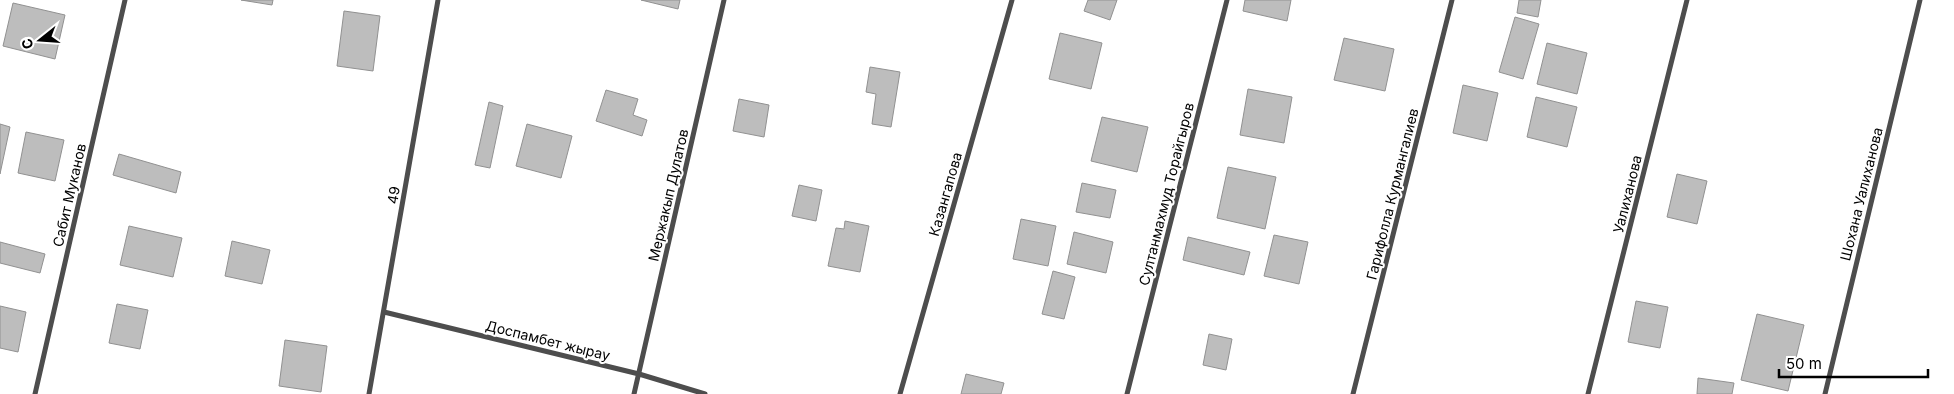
<svg xmlns="http://www.w3.org/2000/svg" width="1954" height="394" font-family="Inter,sans-serif">
<rect width="100%" height="100%" fill="#fff"/>
<g fill="#bdbdbd" stroke="#919191">
<polygon points="241,0 273,0 272,5"/>
<polygon points="641,0 680,0 678,9"/>
<polygon points="1088,0 1117,0 1110,20 1084,11"/>
<polygon points="1245,0 1291,0 1287,21 1243,11"/>
<polygon points="1519,0 1541,0 1538,17 1517,13"/>
<polygon points="13,3 65,15 55,59 3,46"/>
<polygon points="344,11 380,16 373,71 337,66"/>
<polygon points="1515,17 1539,24 1523,79 1499,72"/>
<polygon points="1060,33 1102,43 1091,89 1049,79"/>
<polygon points="1344,38 1394,49 1385,91 1334,80"/>
<polygon points="1547,43 1587,53 1577,94 1537,84"/>
<polygon points="870,67 900,72 891,127 872,124 876,94 866,92"/>
<polygon points="1463,85 1498,93 1487,141 1453,133"/>
<polygon points="1248,89 1292,97 1284,143 1240,135"/>
<polygon points="606,90 638,99 633,115 647,120 642,136 596,121"/>
<polygon points="1536,97 1577,107 1567,147 1527,137"/>
<polygon points="739,99 769,105 764,137 733,131"/>
<polygon points="489,102 503,106 490,168 475,165"/>
<polygon points="1102,117 1148,127 1137,172 1091,161"/>
<polygon points="0,124 10,127 0,174"/>
<polygon points="527,124 572,136 561,178 516,166"/>
<polygon points="26,132 64,140 55,181 18,173"/>
<polygon points="119,154 181,172 176,193 113,175"/>
<polygon points="1228,167 1276,177 1265,229 1217,218"/>
<polygon points="1677,174 1707,181 1697,224 1667,217"/>
<polygon points="1082,183 1116,190 1110,218 1076,212"/>
<polygon points="799,185 822,190 816,221 792,216"/>
<polygon points="1021,219 1056,226 1048,266 1013,259"/>
<polygon points="845,221 869,226 860,272 828,266 836,228 844,229"/>
<polygon points="129,226 182,238 173,277 120,265"/>
<polygon points="1074,232 1113,242 1106,273 1067,264"/>
<polygon points="1274,235 1308,242 1299,284 1264,276"/>
<polygon points="1188,237 1250,252 1244,275 1183,260"/>
<polygon points="232,241 270,250 262,284 225,276"/>
<polygon points="0,242 45,254 40,273 0,263"/>
<polygon points="1053,271 1075,277 1064,319 1042,314"/>
<polygon points="1636,301 1668,307 1660,348 1628,342"/>
<polygon points="117,304 148,310 140,349 109,343"/>
<polygon points="0,306 26,312 18,352 0,348"/>
<polygon points="1757,314 1804,325 1788,391 1741,380"/>
<polygon points="1209,334 1232,339 1226,370 1203,365"/>
<polygon points="285,340 327,346 321,392 279,386"/>
<polygon points="966,374 1004,383 1001,394 961,394"/>
<polygon points="1698,378 1734,383 1732,394 1697,394"/>
</g>
<g fill="none" stroke-linecap="round" stroke-linejoin="round">
<g stroke="#4d4d4d" stroke-width="5">
<polyline points="384,312 639,374 705,394"/>
<polyline points="35,394 125,0"/>
<polyline points="369,394 438,0"/>
<polyline points="634,394 724,0"/>
<polyline points="900,394 1012,0"/>
<polyline points="1127,394 1227,0"/>
<polyline points="1353,394 1452,0"/>
<polyline points="1588,394 1687,0"/>
<polyline points="1825,394 1920,0"/>
</g>
</g>
<g text-anchor="middle" dominant-baseline="central" stroke-width="4" stroke-linejoin="round" paint-order="stroke">
<g font-size="14" fill="#000" stroke="#fff">
<text transform="translate(945 194) rotate(-74)">Казангапова</text>
<text transform="translate(1166 194) rotate(-76)">Султанмахмуд Торайгыров</text>
<text transform="translate(1392 194) rotate(-76)">Гарифолла Курмангалиев</text>
<text transform="translate(1627 194) rotate(-76)">Уалиханова</text>
<text transform="translate(1861 194) rotate(-76)">Шохана Уалиханова</text>
<text transform="translate(69 195) rotate(-77)">Сабит Муканов</text>
<text transform="translate(393 195) rotate(-80)">49</text>
<text transform="translate(668 195) rotate(-77)">Мержакып Дулатов</text>
<text transform="translate(548 340) rotate(14)">Доспамбет жырау</text>
</g>
</g>
<g transform="translate(40 40) rotate(253)" stroke="#ffffff" stroke-width="4" paint-order="stroke">
<path d="M0-4L9 19L0 12L-9 19Z" fill="#000000"/>
<text y="-8" font-size="14" font-weight="bold" text-anchor="middle" fill="#000000">С</text>
</g>
<path d="M1779 369v8h149v-8" fill="none" stroke="#000000" stroke-width="2.5"/>
<text x="1786" y="369" font-size="15" fill="#000000" stroke="#ffffff" stroke-width="4" paint-order="stroke">50 m</text>
</svg>
